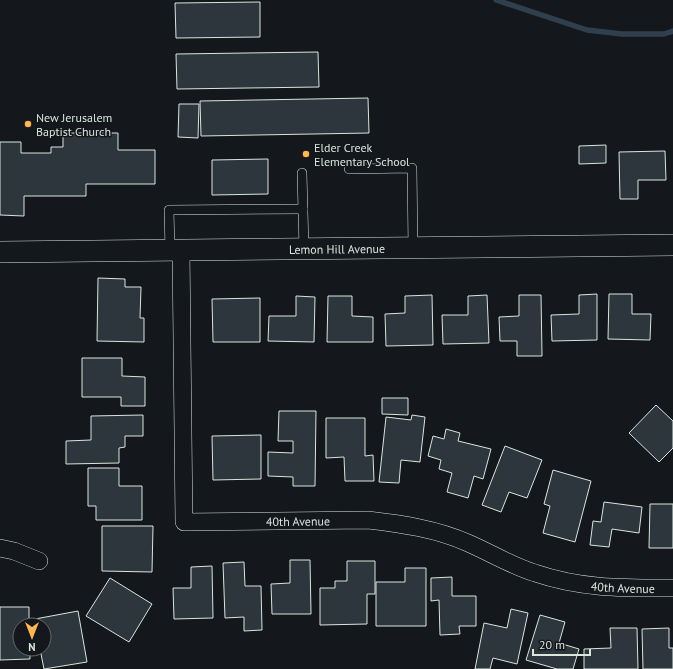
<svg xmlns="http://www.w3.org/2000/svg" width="673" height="669" font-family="'PT Sans',sans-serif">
<rect width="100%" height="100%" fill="#14181c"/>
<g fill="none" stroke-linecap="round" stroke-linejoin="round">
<polyline stroke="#2f3f4d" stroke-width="5.5" points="496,0 587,30 622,34 664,34 673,31"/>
</g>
<g fill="#2c363c" stroke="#d8e6dc">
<polygon points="260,2 260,37 176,38 175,3"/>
<polygon points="318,52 319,87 177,89 176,54"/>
<polygon points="368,98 369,133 201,136 200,101"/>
<polygon points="179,104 199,104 198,138 178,137"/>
<polygon points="63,133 118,133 118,150 155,150 155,184 86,184 86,196 24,196 24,216 0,215 0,142 21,142 21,153 51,153 51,147 63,147"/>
<polygon points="606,145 606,163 579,164 579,146"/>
<polygon points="665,151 666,180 638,180 638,199 620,199 619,152"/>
<polygon points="268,159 268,194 212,195 212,160"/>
<polygon points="98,278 125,279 125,287 141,287 140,318 144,318 144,342 97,341"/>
<polygon points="597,294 597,340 552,341 551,315 579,314 579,295"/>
<polygon points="609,294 632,294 632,314 651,314 650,340 608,339"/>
<polygon points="432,295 433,345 386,346 385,314 405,313 405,296"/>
<polygon points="487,295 489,343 443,344 442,315 468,315 468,296"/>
<polygon points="519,295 541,295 542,356 517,356 517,341 500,341 499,317 519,316"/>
<polygon points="296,296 315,297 314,342 268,341 269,316 296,316"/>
<polygon points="328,296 352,296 352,316 373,317 373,342 327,342"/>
<polygon points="260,298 260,342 213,342 212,299"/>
<polygon points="82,358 122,358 122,376 145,377 145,406 121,406 121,397 82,397"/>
<polygon points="382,398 408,398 408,415 382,414"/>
<polygon points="656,405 673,421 673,448 659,462 629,433"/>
<polygon points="279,411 316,411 315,486 293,486 293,477 268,476 268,452 293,453 293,441 278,441"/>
<polygon points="143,415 143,436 125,436 125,447 119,448 119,463 66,464 66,441 91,440 91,416"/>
<polygon points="412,415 425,417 420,462 401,460 399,483 379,482 386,417 411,420"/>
<polygon points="326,418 365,418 365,456 373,455 374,481 345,481 344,457 326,458"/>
<polygon points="446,429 460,433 458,441 491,449 483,479 474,476 468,498 447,492 452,473 439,469 441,460 428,456 433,436 444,439"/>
<polygon points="261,435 261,479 213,480 212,436"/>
<polygon points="505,446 542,460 527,498 509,492 501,512 482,505"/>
<polygon points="88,468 119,468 119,486 142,486 142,520 96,520 96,506 88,506"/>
<polygon points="553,470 591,481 575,542 543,533 550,506 544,504"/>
<polygon points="604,502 642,507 639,533 612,529 609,547 590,545 593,521 601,522"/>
<polygon points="650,504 673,504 673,548 649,548"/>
<polygon points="102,526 153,526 152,572 102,571"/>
<polygon points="290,560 310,560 311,614 272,614 271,584 290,583"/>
<polygon points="347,561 375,561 375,594 367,594 367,624 320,625 320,588 335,588 335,581 347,581"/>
<polygon points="244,562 245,586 261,586 262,630 244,631 244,617 225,618 223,563"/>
<polygon points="212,566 213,618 174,619 173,588 191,588 191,567"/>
<polygon points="405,568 426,568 426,626 376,626 376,582 405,582"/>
<polygon points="452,577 452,596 476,596 476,626 459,626 460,634 440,635 439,600 431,601 431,578"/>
<polygon points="110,578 152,604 129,642 86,616"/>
<polygon points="0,607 29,607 29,625 20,625 20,649 30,649 30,659 0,660"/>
<polygon points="511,609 528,613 517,664 493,658 490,669 475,669 484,623 507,628"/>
<polygon points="78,611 87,662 44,669 40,649 44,649 44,625 36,625 35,619"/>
<polygon points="540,615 565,622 559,643 579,649 573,669 557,669 526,660"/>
<polygon points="610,628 637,628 638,669 584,669 584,649 611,648"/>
<polygon points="669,628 669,648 673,648 673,669 643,669 642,629"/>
</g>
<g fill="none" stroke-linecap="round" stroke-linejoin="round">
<defs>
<g id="service">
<polyline points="349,169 412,168 413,248"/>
<polyline points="302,173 304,249"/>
<polyline points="170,250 169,210 303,209"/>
</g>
<g id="minor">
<path id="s1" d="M181,250L184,522L368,520C402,524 437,529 468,543C491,553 512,566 535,573C582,589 624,588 673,588"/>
<polyline points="0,548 14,551 39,561"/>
</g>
<g id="tertiary">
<path id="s2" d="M0,252L673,245"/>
</g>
</defs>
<use href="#service" stroke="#d8e6dc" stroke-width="10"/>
<use href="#minor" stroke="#d8e6dc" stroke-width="18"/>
<use href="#tertiary" stroke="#d8e6dc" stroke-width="22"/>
<use href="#service" stroke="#14181c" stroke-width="9"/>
<use href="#minor" stroke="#14181c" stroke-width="17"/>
<use href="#tertiary" stroke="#14181c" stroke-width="21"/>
</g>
<g fill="#ffb74d" stroke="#14181c" stroke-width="1.5">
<circle cx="28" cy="124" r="4"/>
<circle cx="306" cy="154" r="4"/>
</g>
<g text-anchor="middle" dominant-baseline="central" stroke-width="3" stroke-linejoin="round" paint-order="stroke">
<g font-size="12" fill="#d8e6dc" stroke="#14181c" text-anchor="start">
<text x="36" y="117">New Jerusalem<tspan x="36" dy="14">Baptist Church</tspan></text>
<text x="314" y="147">Elder Creek<tspan x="314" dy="14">Elementary School</tspan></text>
</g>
<g font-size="12" fill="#d8e6dc" stroke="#14181c">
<text stroke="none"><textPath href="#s2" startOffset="337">Lemon Hill Avenue</textPath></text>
<text stroke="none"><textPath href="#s1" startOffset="386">40th Avenue</textPath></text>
<text stroke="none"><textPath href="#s1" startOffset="722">40th Avenue</textPath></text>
</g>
</g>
<g transform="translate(32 637) rotate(180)"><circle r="19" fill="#14181c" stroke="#626a69"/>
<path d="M0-3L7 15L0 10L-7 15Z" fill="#ffb74d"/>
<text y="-6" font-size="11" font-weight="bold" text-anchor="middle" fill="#d8e6dc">N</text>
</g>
<path d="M533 649v6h57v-6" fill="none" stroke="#d8e6dc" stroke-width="2"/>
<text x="539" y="649" font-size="12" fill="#d8e6dc" stroke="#14181c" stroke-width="3" paint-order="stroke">20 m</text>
</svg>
